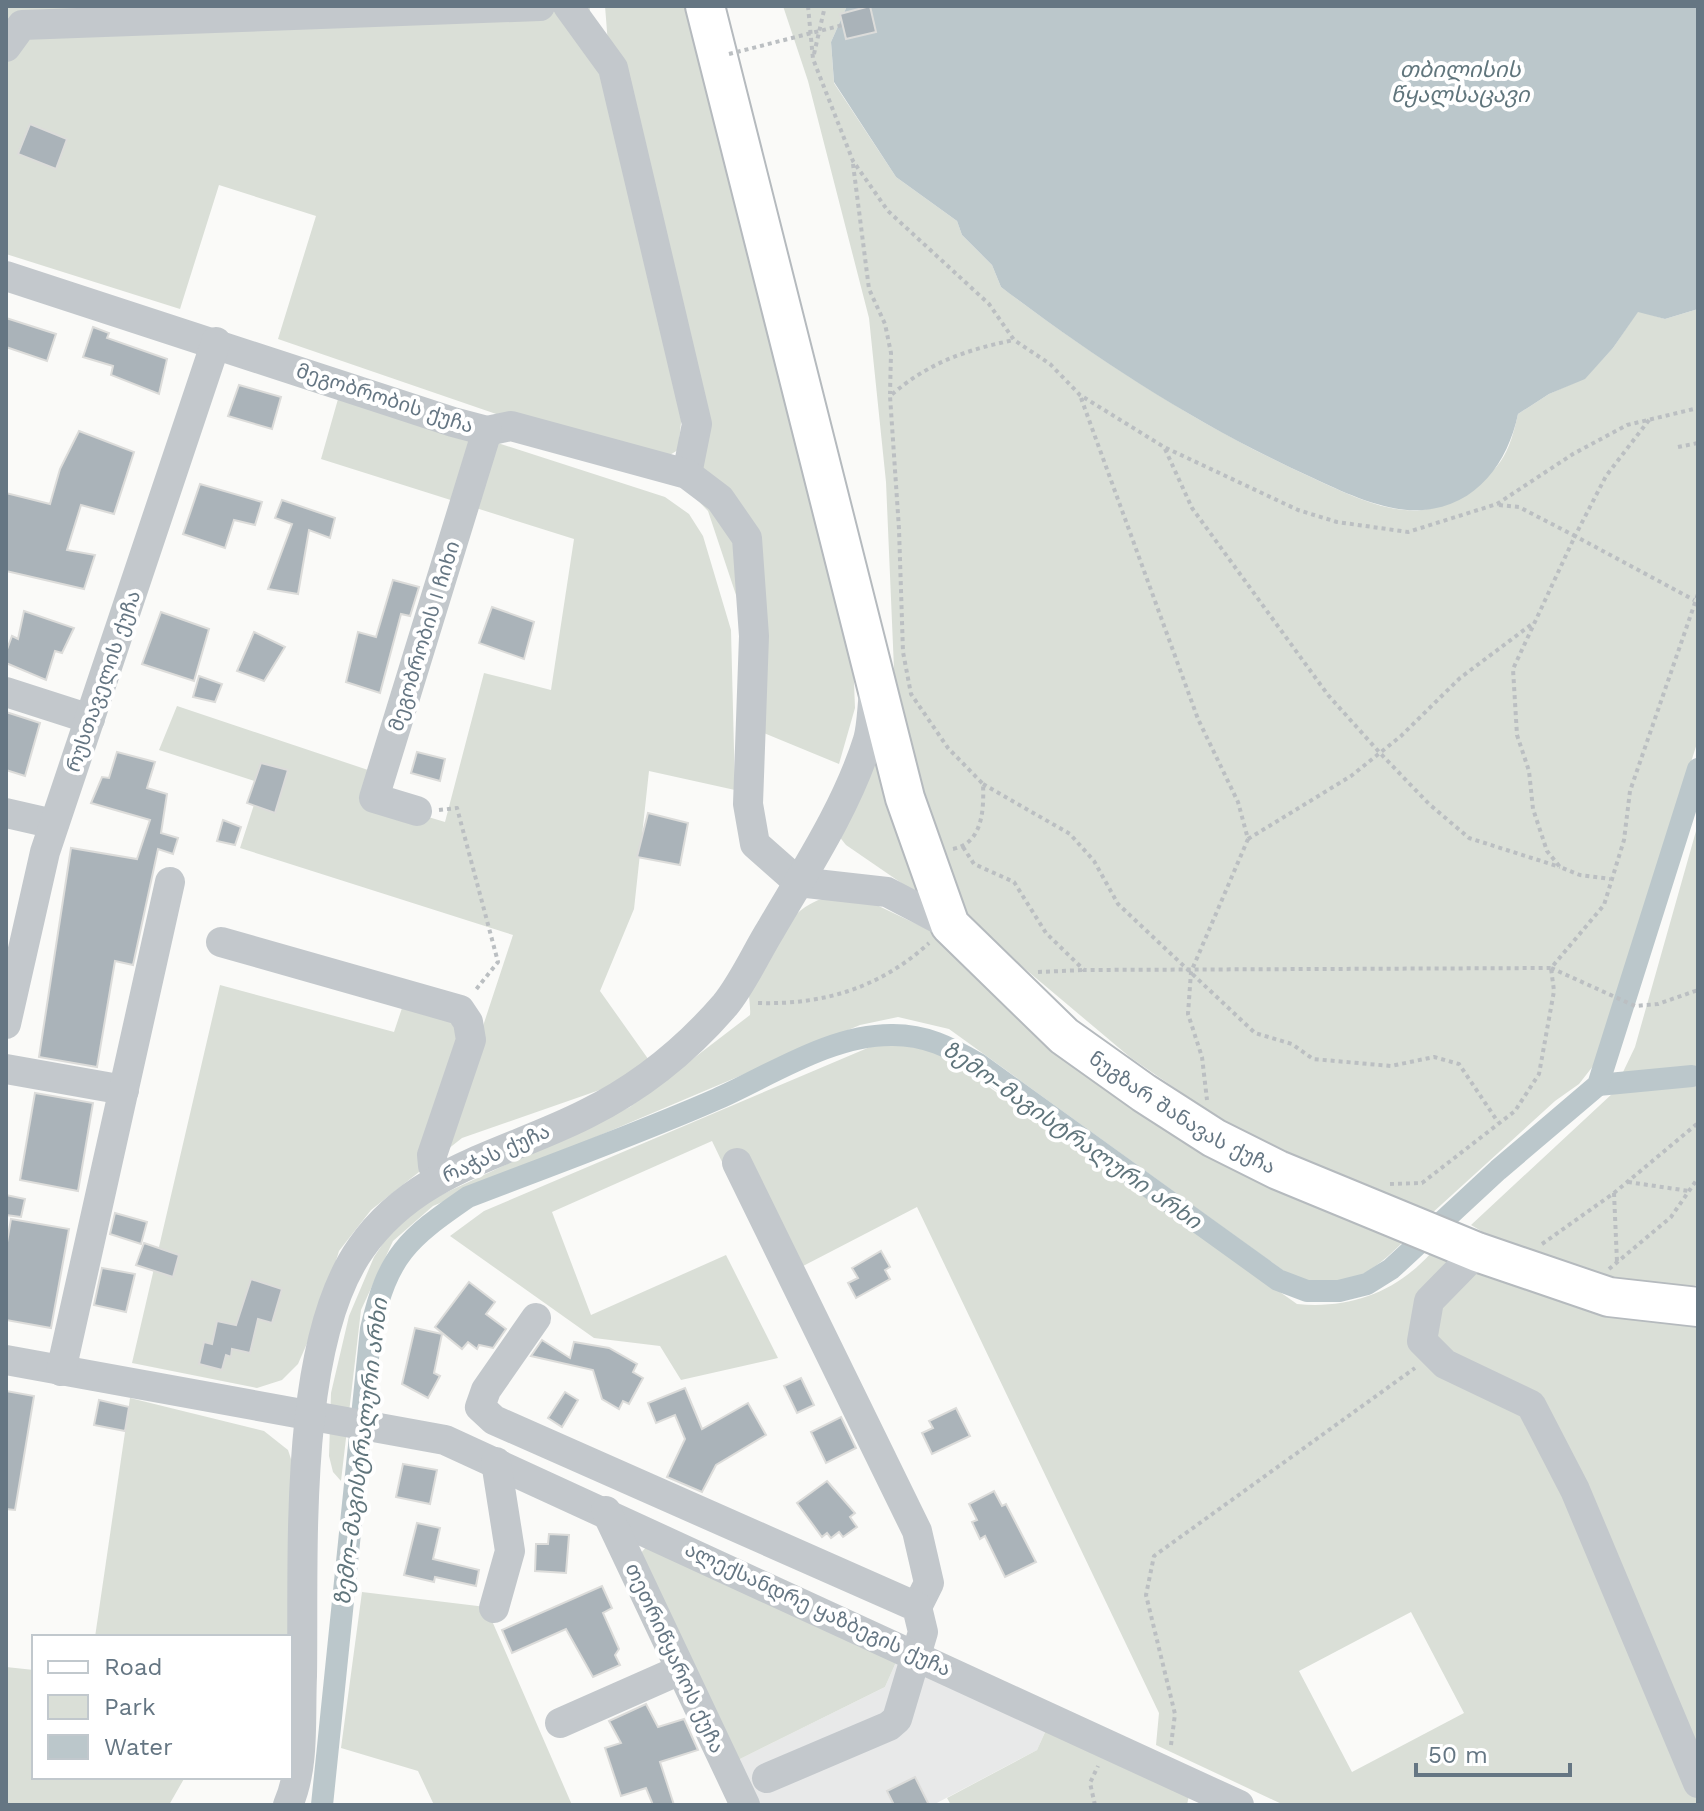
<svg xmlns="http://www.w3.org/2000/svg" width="1704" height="1811" font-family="'Work Sans','Noto Sans Georgian',sans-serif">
<rect width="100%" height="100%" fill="#fafaf8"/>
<polygon fill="#e8e9e9" points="897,1660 1046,1730 1037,1750 933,1805 755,1805 734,1762 885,1687"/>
<g fill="#dadfd7" fill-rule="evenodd">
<polygon points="6,6 590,6 589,25 682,414 678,450 650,467 278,339 316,216 219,185 180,309 6,254"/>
<polygon points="605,6 690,6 853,657 855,708 839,764 747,726 749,634 708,511 686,488 698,456 608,44"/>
<path d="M783,6H847L831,42L834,83L896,177L957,221L962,235L992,265L1001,287C1101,362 1204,429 1317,480C1347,494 1389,514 1422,510C1431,509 1442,501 1450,498C1495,476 1507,464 1518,414L1549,394L1585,378L1613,348L1638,311L1665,319L1698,309V740L1597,1061L1579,1084L1555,1101L1430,1215L1351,1187L1239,1132L1131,1058L955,910L895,692L886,482L869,318L808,81Z"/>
<polygon points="340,392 665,497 689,514 703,536 731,630 735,790 649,771 634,909 600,991 651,1063 614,1085 462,1138 371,1210 339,1251 319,1316 298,1364 282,1380 257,1388 132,1363 220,985 394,1032 404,1002 483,1026 513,935 240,848 261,783 159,750 177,706 389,777 378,802 445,822 484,673 551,690 574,539 321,459"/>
<polygon points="879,764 928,893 913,891 846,845 838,835 871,766"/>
<polygon points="1698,824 1698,1285 1676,1289 1552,1273 1471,1225 1613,1093 1635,1047"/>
<path d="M822,899L866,900L929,930L1076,1058L1407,1238C1369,1276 1342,1296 1288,1274L949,1029L898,1017L860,1025L433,1206L393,1241L361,1310L341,1481L333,1472L329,1456L331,1393L349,1316L374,1257L394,1227L430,1200L630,1107L750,1015C751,1005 747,992 750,983C761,953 792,907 822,899Z"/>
<path d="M877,1044L923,1046L942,1054L1297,1304C1349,1309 1395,1293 1431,1253L1455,1263L1413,1348L1515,1405L1536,1430L1698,1796V1805H1284L1156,1745L1159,1713L917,1207L778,1279L712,1141L552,1212L591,1315L726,1255L778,1358L681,1380L660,1346L594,1338L450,1236L484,1211ZM1411,1612L1464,1713L1352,1772L1299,1671Z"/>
<polygon points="1474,1264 1698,1318 1698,1768 1534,1399 1428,1343 1435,1305"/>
<polygon points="130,1398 264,1431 288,1450 295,1471 288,1637 95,1637"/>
<polygon points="649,1544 897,1660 885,1687 734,1762 639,1555"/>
<polygon points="362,1592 486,1607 572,1805 434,1805 418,1771 341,1748"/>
<polygon points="6,1667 34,1670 34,1777 185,1777 169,1805 6,1805"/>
<polygon points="1046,1730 1189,1795 1187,1805 951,1805 947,1798 1037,1750"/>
</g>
<path fill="#bbc7cb" d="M847,6H1698V309L1665,319L1638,312L1613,348L1585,379L1549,394L1518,414C1508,462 1477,506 1423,510C1387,513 1345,493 1313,478C1200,427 1099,361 1001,287L992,265L962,235L957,221L896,177L834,82L831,42Z"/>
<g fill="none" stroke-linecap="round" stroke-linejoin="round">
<g stroke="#bbc7cb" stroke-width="22">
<polyline points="1598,1085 1692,1076"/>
<path d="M322,1805L371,1329C388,1255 407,1239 468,1197C551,1165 635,1135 717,1099C771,1075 832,1034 893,1035C926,1035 949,1047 977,1063L1278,1280L1307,1291H1339L1367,1284L1391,1269L1498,1170L1598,1085L1698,769"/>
</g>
</g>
<g fill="#aab3b9" stroke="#dcdcda" stroke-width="2">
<polygon points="870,6 876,32 846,39 840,14"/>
<polygon points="30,124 67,139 56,169 18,154"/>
<polygon points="6,318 56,334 47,361 6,347"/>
<polygon points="93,327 109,333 107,338 167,359 159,394 111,375 113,366 83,357"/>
<polygon points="239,385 281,397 272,429 228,416"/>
<polygon points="79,431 134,452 114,514 81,505 67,550 95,555 84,589 6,571 6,493 50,504 60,469"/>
<polygon points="200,484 262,502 255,525 234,520 225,548 183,534"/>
<polygon points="282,500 335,518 330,538 309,530 298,594 268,589 292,524 275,518"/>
<polygon points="393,580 419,587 410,616 401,614 380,693 346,682 358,632 376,637"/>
<polygon points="492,607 534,622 524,659 479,643"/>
<polygon points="24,611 74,628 62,653 55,651 46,680 6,663 6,652 12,636 18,639"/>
<polygon points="161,612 209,629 194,681 142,664"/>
<polygon points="254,632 285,647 264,681 237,671"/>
<polygon points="199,676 222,684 215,702 193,697"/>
<polygon points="6,712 40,723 25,776 6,770"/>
<polygon points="117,752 155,762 147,788 167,794 161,833 178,838 173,854 158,849 133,965 115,961 97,1067 39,1057 71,848 137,859 150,820 91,803 102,777 109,778"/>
<polygon points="417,752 445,759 440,781 411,773"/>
<polygon points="261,763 288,770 275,813 247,803"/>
<polygon points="648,813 688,823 680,865 637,857"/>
<polygon points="223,820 241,827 235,845 217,841"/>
<polygon points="35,1093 93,1103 78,1191 20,1180"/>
<polygon points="6,1195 25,1199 21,1217 6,1215"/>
<polygon points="115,1213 147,1222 141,1244 110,1234"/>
<polygon points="11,1219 69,1229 51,1328 6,1320 6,1248"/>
<polygon points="144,1243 179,1255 173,1277 136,1265"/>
<polygon points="881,1251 890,1267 885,1270 890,1279 856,1298 848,1283 858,1278 852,1268"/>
<polygon points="102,1268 135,1274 126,1312 94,1305"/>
<polygon points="251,1279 282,1289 272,1323 258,1319 250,1353 232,1349 231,1357 226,1355 222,1370 199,1364 204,1342 212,1344 217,1321 236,1325"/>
<polygon points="469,1282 495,1302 486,1314 506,1329 493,1348 479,1345 477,1349 468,1342 462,1349 435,1327"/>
<polygon points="415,1328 442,1334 434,1373 440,1376 428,1398 402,1384"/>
<polygon points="542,1340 570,1358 574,1342 609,1348 637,1364 633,1372 643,1378 629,1404 623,1401 619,1409 602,1399 593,1370 531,1356"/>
<polygon points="801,1378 814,1405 797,1413 784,1386"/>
<polygon points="685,1388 702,1429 748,1403 766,1435 716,1465 702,1492 667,1477 685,1439 675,1415 656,1423 648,1403"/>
<polygon points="6,1391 34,1396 15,1510 6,1509"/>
<polygon points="565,1392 578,1400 562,1427 548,1418"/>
<polygon points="99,1400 129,1407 125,1431 94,1425"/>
<polygon points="956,1408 970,1436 932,1454 922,1433 933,1428 929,1421"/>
<polygon points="841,1417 856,1448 826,1463 811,1432"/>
<polygon points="403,1464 437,1470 430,1504 396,1497"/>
<polygon points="827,1481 855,1513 850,1517 857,1527 843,1537 839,1532 831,1538 827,1533 822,1537 797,1503"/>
<polygon points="994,1491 1002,1506 1006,1504 1036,1562 1005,1577 985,1536 980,1539 972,1522 977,1520 969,1504"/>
<polygon points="417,1523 440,1528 433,1559 479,1570 476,1586 435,1577 434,1582 404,1575"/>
<polygon points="549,1534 569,1535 566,1573 535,1571 536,1544 548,1544"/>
<polygon points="602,1586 612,1608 603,1613 619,1649 615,1655 620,1665 593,1677 566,1629 512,1653 502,1630"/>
<polygon points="646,1704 658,1727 684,1719 698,1750 660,1762 674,1805 653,1805 646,1788 621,1796 605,1748 621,1743 609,1721"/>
<polygon points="915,1777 929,1805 894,1805 887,1791"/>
</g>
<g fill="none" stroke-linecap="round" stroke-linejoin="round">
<defs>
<g id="major">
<path id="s1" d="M705,6L905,798L950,925L1064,1036L1144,1093L1214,1138L1278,1170L1477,1252L1609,1297L1698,1307"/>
</g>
</defs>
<use href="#major" stroke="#b5babe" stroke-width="42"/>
<g stroke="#bbbfc2" stroke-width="4" stroke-dasharray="4 4" stroke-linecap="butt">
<polyline points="808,6 813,59 853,161 888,211 989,304 1014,340 1050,364 1080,395 1164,447 1298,510 1337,522 1408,532 1497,504 1573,454 1627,425 1698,408"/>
<polyline points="814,54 825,6"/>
<polyline points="853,164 869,289 885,324 891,353 890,394"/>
<polyline points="1081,398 1198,719 1238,802 1248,839 1191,972 1188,1014 1202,1057 1207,1100"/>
<polyline points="1649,420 1606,476 1575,536 1694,600"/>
<polyline points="1678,447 1698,443"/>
<polyline points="1165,449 1192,508 1328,695 1380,753 1429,804 1469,838 1560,867"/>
<polyline points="1499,505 1519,507 1575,536 1513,669 1517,735 1529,771 1533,809 1547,851 1560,867 1580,875 1610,879"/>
<polyline points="983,784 1070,834 1094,861 1118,904 1255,1033 1292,1044 1313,1059 1391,1066 1434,1057 1459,1064 1498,1122"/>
<polyline points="439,810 457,808 498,962 474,992"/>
<polyline points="1248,839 1351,776 1401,736 1460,678 1532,624"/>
<polyline points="963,847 974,864 1014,882 1046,933 1084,970 1551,968 1604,905 1624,840 1630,791 1698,594"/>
<path d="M953,849C983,843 984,809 983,784L948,748L911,694L903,652L899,529L890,396C928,363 965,350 1014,340"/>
<polyline points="1551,968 1635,1006 1658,1004 1698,990"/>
<polyline points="1038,972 1084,970"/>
<path d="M758,1003C823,1005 880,988 929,943"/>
<polyline points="1628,1182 1689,1191"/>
<polyline points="1390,1184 1422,1183 1515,1111 1539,1074 1554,991 1551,968"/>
<polyline points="1614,1193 1617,1262"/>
<polyline points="1542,1244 1614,1193 1698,1123"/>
<polyline points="1609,1269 1671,1217 1698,1178"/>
<polyline points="1171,1745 1175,1714 1146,1595 1154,1556 1415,1368"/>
<polyline points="1095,1805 1090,1783 1098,1766"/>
</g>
<g stroke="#c3c8cc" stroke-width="30">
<polyline points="568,6 613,68 697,424 687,474"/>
<polyline points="6,47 22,25 540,6"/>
<polyline points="6,276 453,422 487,431 511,426 687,474 720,499 747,538 754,636 748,804 755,844 798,882 887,892 950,925"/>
<polyline points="6,692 90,719"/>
<polyline points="417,811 374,798 487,431"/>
<polyline points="6,813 54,824"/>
<polyline points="221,942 460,1010 468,1022 471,1040 432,1155 433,1166 440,1177"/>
<polyline points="6,1024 45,852 216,342"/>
<polyline points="6,1069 124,1090"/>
<polyline points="737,1163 917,1531 929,1583 917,1607"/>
<polyline points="1477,1252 1429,1301 1422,1341 1445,1364 1531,1405 1575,1490 1698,1783"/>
<polyline points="536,1318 486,1390 480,1407 494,1420 917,1607 923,1632 897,1719 889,1726 767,1778"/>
<polyline points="6,1360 445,1440 1239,1805"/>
<polyline points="61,1371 170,882"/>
<polyline points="606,1511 745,1805"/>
<polyline points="494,1608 510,1551 496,1462"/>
<polyline points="560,1723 680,1670"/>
<path d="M288,1805C305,1766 300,1718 302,1676C304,1559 292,1345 361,1248C416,1169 505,1155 586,1114C639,1088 687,1049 725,1005C743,983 756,953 771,929C806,869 847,807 868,740C872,726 872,708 874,693"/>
</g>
<use href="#major" stroke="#fff" stroke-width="38"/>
<polyline stroke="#bbbfc2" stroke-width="4" stroke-dasharray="4 4" stroke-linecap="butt" points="729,54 843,25"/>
</g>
<g text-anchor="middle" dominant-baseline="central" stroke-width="8" stroke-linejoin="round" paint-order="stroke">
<g font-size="20" fill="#657683" stroke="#fff">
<text transform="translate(385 398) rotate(18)">მეგობრობის ქუჩა</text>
<text transform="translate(424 636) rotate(-73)">მეგობრობის I ჩიხი</text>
<text transform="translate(103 681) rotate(-71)">რუსთაველის ქუჩა</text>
<text stroke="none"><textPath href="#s1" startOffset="1252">ნუგზარ შანავას ქუჩა</textPath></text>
<text transform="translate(496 1153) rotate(-24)">რაჭას ქუჩა</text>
<text transform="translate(818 1609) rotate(25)">ალექსანდრე ყაზბეგის ქუჩა</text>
<text transform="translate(675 1658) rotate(65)">თეთრიწყაროს ქუჩა</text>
</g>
<g font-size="22" font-style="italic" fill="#60757c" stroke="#fff">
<text x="1460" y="69">თბილისის<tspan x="1460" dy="25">წყალსაცავი</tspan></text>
<text transform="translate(1072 1135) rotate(35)">ზემო-მაგისტრალური არხი</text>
<text transform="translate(361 1452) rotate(-83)">ზემო-მაგისტრალური არხი</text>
</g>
</g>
<rect width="1704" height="1811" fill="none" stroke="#657683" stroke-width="16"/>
<rect x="32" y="1635" width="260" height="144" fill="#ffffff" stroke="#c1c8cd" stroke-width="2"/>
<rect x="48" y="1661" width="40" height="12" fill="#ffffff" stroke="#c1c8cd" stroke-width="2"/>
<text x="104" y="1675" font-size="24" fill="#657683">Road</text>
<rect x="48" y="1695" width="40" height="24" fill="#dadfd7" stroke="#c1c8cd" stroke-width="2"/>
<text x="104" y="1715" font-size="24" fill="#657683">Park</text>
<rect x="48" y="1735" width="40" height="24" fill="#bbc7cb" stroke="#c1c8cd" stroke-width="2"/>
<text x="104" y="1755" font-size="24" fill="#657683">Water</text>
<path d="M1416 1763v12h154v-12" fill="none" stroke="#657683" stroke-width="4"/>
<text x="1428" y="1763" font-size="24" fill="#657683" stroke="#ffffff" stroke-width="6" paint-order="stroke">50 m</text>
</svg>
